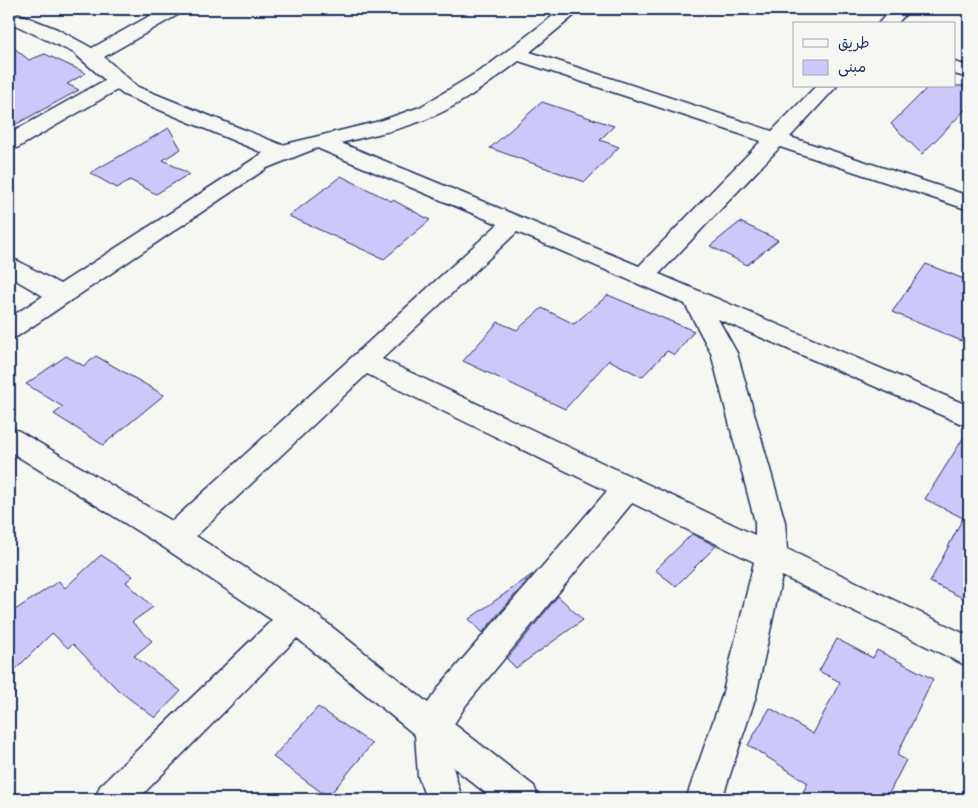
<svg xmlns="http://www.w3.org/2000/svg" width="978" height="808" font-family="Mynerve,'Playpen Sans Arabic',sans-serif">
<rect width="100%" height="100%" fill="#f6f6f2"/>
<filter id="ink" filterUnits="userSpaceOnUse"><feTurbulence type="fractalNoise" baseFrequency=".02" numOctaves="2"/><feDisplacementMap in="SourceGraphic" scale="10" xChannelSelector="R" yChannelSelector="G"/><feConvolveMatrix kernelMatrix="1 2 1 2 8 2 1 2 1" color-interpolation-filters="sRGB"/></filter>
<g filter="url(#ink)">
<g fill="#cec8fa" stroke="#1b2f5e">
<polygon points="9,44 29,60 45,54 86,73 67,84 79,90 9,128"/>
<polygon points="929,86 969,86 969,106 922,154 891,124"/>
<polygon points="542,102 614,126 600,140 619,147 585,182 490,148"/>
<polygon points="169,128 181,149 163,160 189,174 156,194 130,180 117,188 90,173"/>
<polygon points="341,176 391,201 393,200 430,220 384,259 289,216"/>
<polygon points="740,222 778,240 747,265 710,246"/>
<polygon points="926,264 969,281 969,344 892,312"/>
<polygon points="608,295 694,331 675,355 667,351 642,377 609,360 565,409 463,361 498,322 517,330 542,308 574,324"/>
<polygon points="66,356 84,366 96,356 164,395 103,445 54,414 63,407 26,384"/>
<polygon points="969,429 969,601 930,582 963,518 925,499"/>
<polygon points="692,534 716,546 676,586 655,570"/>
<polygon points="101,555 133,576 126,582 153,607 132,622 152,641 134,656 181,691 155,718 118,690 73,644 68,648 52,633 9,676 9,614 59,581 65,588"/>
<polygon points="533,574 482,633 469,619"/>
<polygon points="558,596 583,620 516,668 507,659"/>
<polygon points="837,639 873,658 877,650 933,679 897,755 906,760 886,799 799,799 808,783 748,745 770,708 813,734 840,682 819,671"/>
<polygon points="318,707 372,744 328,797 273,757"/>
</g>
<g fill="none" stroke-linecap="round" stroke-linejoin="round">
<defs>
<g id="minor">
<path d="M162,9H184L181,13L104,57L138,87L282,145L380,121L420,107L486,67L562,9H582L530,52L772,131L816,86H837L790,137L969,196V210L780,147L659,274L969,406V427L718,319L737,353L785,522L787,549L969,636V667L782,576L756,696L722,799H686L722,696L754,562L632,503L466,705L454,724L534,786L539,799H493L453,767L462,799H426L418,776L415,735L297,638L138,799H95L100,786L272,620L163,547L9,451V428L19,431L172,521L498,224L317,148L267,168L18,336L9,339V318L43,296L9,276V258L18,261L60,284L263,153L124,95L117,90L17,148L9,149V134L105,80L74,53L9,22V10L57,29L92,48ZM519,61L761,141L639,266L341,143C372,135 405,129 434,116C465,102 492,81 519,61ZM517,232L685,304L711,353L755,522V535L382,359ZM367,374L607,491L442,683L428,703L308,608L196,536Z"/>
<polygon points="891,9 910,9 897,24 878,24"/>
<polygon points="954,62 969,66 969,78 954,74"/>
</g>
</defs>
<use href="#minor" stroke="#1b2f5e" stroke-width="3"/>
<use href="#minor" fill="#f6f6f2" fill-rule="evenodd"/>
</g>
</g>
<rect width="978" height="808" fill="none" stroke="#f6f6f2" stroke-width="30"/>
<rect x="15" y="15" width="948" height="778" fill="none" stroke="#1b2f5e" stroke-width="2" filter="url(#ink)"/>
<rect x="793" y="22" width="162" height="65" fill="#f6f6f2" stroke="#9ea6b7"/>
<rect x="803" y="39" width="25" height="8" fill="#f6f6f2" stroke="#9ea6b7"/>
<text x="838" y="48" font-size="15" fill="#1b2f5e">طريق</text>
<rect x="803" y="60" width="25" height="15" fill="#cec8fa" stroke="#9ea6b7"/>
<text x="838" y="72" font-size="15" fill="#1b2f5e">مبنى</text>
</svg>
